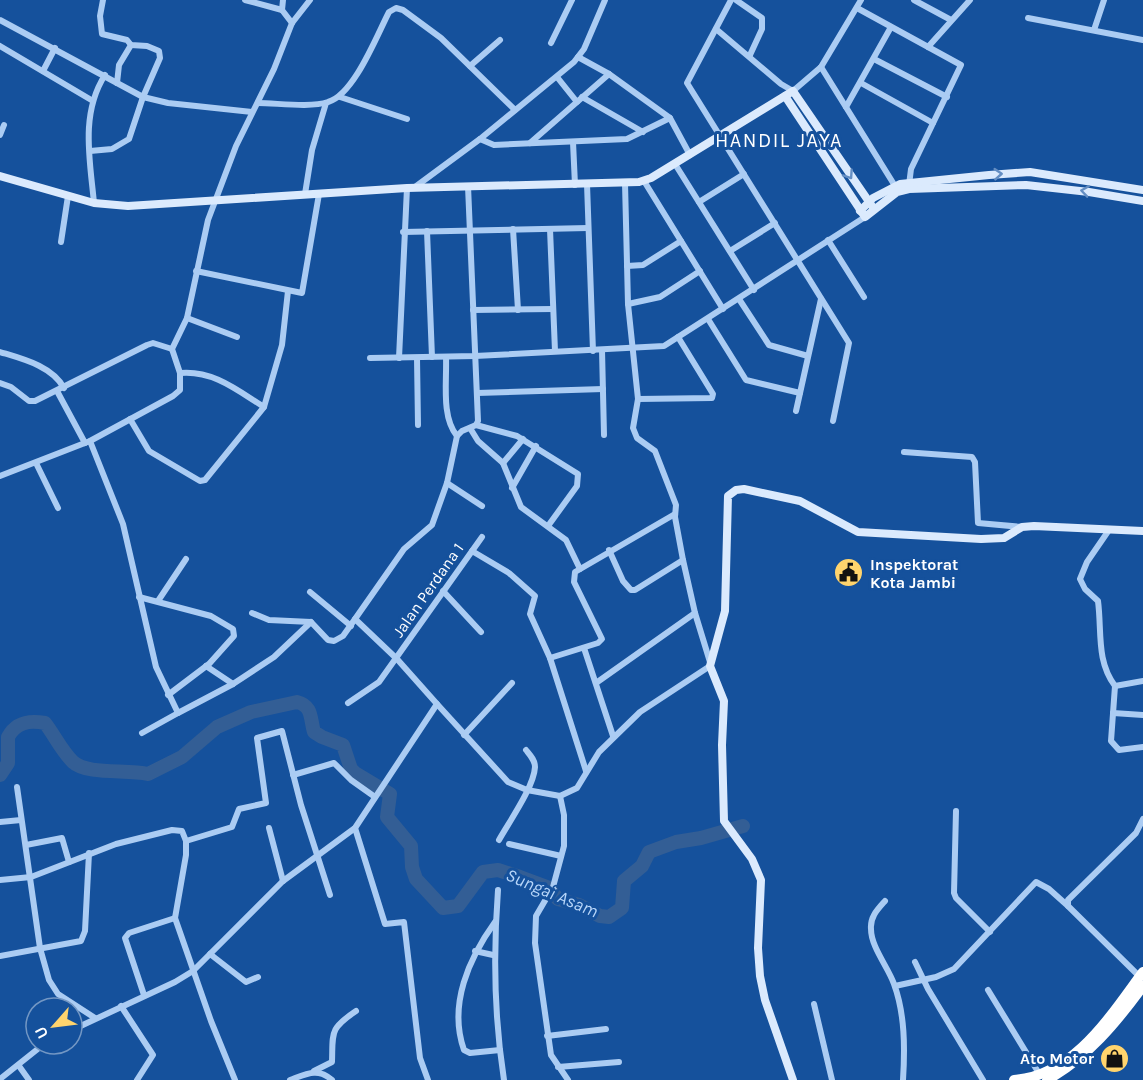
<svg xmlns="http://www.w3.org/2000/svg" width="1143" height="1080" font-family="Karla,sans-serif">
<rect width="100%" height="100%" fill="#15519c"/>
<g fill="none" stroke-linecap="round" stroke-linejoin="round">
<path stroke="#335e95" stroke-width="14" d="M0,775L8,763V737C16,722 29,720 45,723C55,736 61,750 73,762C87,775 127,769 148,774L182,757L217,727L251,712L297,702C313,706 310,719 314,732L322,737L343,745L351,769L355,773L390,794L387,817L411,846L412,867L416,879L443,908L458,906L483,872L498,870L520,877L547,887L558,899L579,905L600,916L609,917L622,908L624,881L642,866L649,852L676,842L701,838L743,826"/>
<g stroke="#abccf3" stroke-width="6">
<polyline points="245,0 282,10"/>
<polyline points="283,0 282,10 292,23"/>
<polyline points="731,0 687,83 849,343 833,421"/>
<polyline points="736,0 762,18 762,29 750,55"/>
<polyline points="914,0 951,20"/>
<polyline points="857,8 961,65 911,169 909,185"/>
<polyline points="1028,18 1143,40"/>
<polyline points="0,20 143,97 168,103 252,112"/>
<polyline points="716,29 781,84 793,91 821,67 861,0"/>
<polyline points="1094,30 1104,0"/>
<polyline points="551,43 572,0"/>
<polyline points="0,46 93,101"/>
<polyline points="928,47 970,0"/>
<polyline points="874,59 947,97"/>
<polyline points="470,66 500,40"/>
<polyline points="821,67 895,186"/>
<polyline points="43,71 55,48"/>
<polyline points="557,77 577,102 609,74"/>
<polyline points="117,83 119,65 131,45"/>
<polyline points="861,83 933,123"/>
<polyline points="340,97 407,119"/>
<polyline points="582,97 643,132"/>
<path d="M258,103C277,103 310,108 328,102C354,95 377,35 389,12L396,8L403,10L441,38L515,110"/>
<polyline points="846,107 891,27"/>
<polyline points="670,118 690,155"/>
<polyline points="0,135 4,125"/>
<polyline points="480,139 494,145 627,139 670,118 609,74 578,57"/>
<polyline points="573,142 575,185"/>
<polyline points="530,143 577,102"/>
<polyline points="90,151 112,149 129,139 143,97 160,58 159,51 147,46 131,45 127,40 102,34 100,16 103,0"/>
<polyline points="675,164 754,290"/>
<polyline points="644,181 723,309"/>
<polyline points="625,183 628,304 638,399 633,428 637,438 655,451 676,505 675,517 683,560 695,613 710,662"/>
<polyline points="587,184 593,351"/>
<polyline points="415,187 480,139 574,62 584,49 605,0"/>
<polyline points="305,194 312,150 326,103"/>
<polyline points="699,202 744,174"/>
<path d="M94,203C90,160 80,114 105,75"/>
<polyline points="513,229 518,310"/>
<polyline points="550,229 555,351"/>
<polyline points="427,231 432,357"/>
<polyline points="403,232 588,228"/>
<polyline points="828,240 864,297"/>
<polyline points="61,242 68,196"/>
<polyline points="730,251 775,223"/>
<polyline points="627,266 643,265 681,241"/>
<polyline points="196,271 302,293 319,194"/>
<polyline points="739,299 769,345 808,356"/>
<polyline points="628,304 660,297 700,271"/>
<polyline points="473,310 553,309"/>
<polyline points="187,318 237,337"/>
<polyline points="708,319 746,380 800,393"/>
<polyline points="602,350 604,435"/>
<path d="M0,352C23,359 52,366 64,388"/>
<path d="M446,357C447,381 441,417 457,436"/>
<polyline points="370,358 475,356 664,346 865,217"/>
<polyline points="399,358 407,188"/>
<polyline points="417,358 418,425"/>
<path d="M180,373C213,370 237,390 264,407"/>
<polyline points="0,383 11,387 29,401 35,401 147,345 153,343 172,349"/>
<polyline points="57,391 85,443"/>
<polyline points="477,393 603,389"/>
<polyline points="638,399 712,398 713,394 678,337"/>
<polyline points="796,411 821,299"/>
<polyline points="130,419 149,451 200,481 205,480 264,407 282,345 288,291"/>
<polyline points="476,425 517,436 578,474 577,486 548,526"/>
<polyline points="470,428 478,441 503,463 521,507 566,540 580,569"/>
<polyline points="90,441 123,524 156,667 178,713 233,684 274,657 311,622"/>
<polyline points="904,452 972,457 975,462 978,523 1022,527"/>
<polyline points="36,463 58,508"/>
<polyline points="503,463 523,439"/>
<polyline points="0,476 90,441 173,396 180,390 180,373 172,349 187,318 208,220 236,146 274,69 292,23 310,0"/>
<polyline points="447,483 482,506"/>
<polyline points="512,488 536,446"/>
<path d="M1109,530L1087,562L1080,579L1085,589L1098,601C1102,631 1096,661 1115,686L1111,741L1119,750L1143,747"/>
<polyline points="609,550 623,581 631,590 635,590 683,560"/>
<polyline points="472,551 509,573 535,596 530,614 550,658 586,771"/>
<polyline points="443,591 481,632"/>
<polyline points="310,592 351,626"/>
<polyline points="139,597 211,616 233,629 234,636 209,664 168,695"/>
<polyline points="158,601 186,559"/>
<polyline points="252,613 269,620 311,622 328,640 334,641 343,636 355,619"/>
<polyline points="584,648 613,736"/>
<polyline points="550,658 598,643 602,639 574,582 575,572 675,514"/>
<polyline points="206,666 233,684"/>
<polyline points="596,683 695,613"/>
<polyline points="1115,686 1143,681"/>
<polyline points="348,703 379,682 482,537"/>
<polyline points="437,704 508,782 527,790 560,796 577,788 599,752 640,712 710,666"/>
<polyline points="1113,713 1143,715"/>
<polyline points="142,733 178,713"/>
<polyline points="464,735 512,683"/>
<polyline points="293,775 334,763 351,780 375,797"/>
<polyline points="17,787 40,948 49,980 58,994 95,1018"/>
<polyline points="560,796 564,815 564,846 553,887 536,916 535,943 551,1055 568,1080"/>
<polyline points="956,811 954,893 956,898 990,932"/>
<polyline points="0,822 21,820"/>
<polyline points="269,828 283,881"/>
<polyline points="355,828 385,924 404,922 420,1058 428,1080"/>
<path d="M499,840C509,822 534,787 535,767C535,760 530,755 526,750"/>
<polyline points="186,841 232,827 239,809 266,803 257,738 282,731 301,805 330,895"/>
<polyline points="509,844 561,856"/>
<polyline points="26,845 62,838 69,862"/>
<polyline points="0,880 31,877 116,844 172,830 182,831 186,841 186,855 175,918 211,1021 235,1080"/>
<path d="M498,890C493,955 494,1016 504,1080"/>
<path d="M885,901C877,910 870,917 871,929C871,947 888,967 894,984C905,1014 905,1048 903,1080"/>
<path d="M495,922C469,958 448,1005 464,1050L470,1053L500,1050"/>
<polyline points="475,951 493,955"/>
<polyline points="210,954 246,982 258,977"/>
<polyline points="0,956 81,941 85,931 89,853"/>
<polyline points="915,962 928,989 983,1080"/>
<polyline points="1139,976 1068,906 1068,900 1136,833 1143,819"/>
<polyline points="895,986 936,977 954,969 1036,882 1049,889 1068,906"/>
<polyline points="988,990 1040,1075"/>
<polyline points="144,995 125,938 129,933 175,918"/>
<polyline points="814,1004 832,1080"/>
<polyline points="121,1006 153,1055 137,1080"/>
<polyline points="72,1030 175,982 193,971 283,881 355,828 437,704 397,659 355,619 404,549 432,525 447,483 457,436 462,431 476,425 478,421 468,186"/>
<polyline points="547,1036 606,1029"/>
<polyline points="19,1066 29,1080"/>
<polyline points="558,1067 619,1062"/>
<path d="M314,1071L332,1062C333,1033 329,1029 356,1011"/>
<polyline points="0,1079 44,1044"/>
<path d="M290,1080C306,1074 318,1067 332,1080"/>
</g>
<g stroke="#dbeafd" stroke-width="8">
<polyline points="785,96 865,217 897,192 909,189 1026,185 1089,192 1143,201"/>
<polyline points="0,176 94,203 128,206 407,188 639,182 651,178 793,91 874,209"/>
<polyline points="860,211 873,198 900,184 989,175 1030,172 1143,190"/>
<polyline points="793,1080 765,1000 760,976 758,948 761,880 752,859 724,821 722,745 724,701 710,666 725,611 728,496 736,490 744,489 800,501 858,532 981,539 1004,538 1022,527 1034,526 1143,531"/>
</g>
<g stroke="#fff" stroke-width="10">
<path d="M1014,1080C1074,1076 1111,1015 1143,972"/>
<path d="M1047,1080C1088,1057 1116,1023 1143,986"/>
</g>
</g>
<defs><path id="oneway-chevron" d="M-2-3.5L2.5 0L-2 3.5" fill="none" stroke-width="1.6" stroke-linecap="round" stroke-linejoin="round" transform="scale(1.5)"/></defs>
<g stroke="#648ec3">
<use href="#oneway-chevron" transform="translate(998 174) rotate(-4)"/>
<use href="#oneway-chevron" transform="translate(849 175) rotate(56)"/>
<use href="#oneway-chevron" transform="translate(1085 191) rotate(-172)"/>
</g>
<defs>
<symbol id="civic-disc" viewBox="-11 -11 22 22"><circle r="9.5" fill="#ffd46d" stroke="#15519c"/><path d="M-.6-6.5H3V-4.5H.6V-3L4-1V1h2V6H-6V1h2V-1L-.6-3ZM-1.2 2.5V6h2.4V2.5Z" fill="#111"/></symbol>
<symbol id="shop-disc" viewBox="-11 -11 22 22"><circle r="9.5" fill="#ffd46d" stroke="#15519c"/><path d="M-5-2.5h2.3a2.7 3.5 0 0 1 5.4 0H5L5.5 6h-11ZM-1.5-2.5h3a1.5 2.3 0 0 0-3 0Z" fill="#111"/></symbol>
</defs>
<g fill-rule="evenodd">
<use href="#civic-disc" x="832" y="556" width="33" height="33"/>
<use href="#shop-disc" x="1098" y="1042" width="33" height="33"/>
</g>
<g text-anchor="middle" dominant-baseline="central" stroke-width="6" stroke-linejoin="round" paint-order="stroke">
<g font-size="16" font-weight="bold" fill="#fff" stroke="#15519c" text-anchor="start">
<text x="870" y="564">Inspektorat<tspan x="870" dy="18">Kota Jambi</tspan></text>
<text x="1094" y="1058" text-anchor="end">Ato Motor</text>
</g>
<g font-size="16" fill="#fff" stroke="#15519c">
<text transform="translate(428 590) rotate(-55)">Jalan Perdana 1</text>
</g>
<g font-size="18" font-style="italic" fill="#b8d6f9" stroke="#15519c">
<text transform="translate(552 893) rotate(23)">Sungai Asam</text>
</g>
<g font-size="20" letter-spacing="1.5" fill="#fff" stroke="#15519c">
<text x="779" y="140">HANDIL JAYA</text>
</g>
</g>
<g transform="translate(54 1026) rotate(242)"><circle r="28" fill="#15519c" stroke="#7397c4" stroke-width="1.5"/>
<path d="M0-4.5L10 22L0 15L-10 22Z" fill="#ffd46d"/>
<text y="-9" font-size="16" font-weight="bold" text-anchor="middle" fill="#ffffff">U</text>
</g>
</svg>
